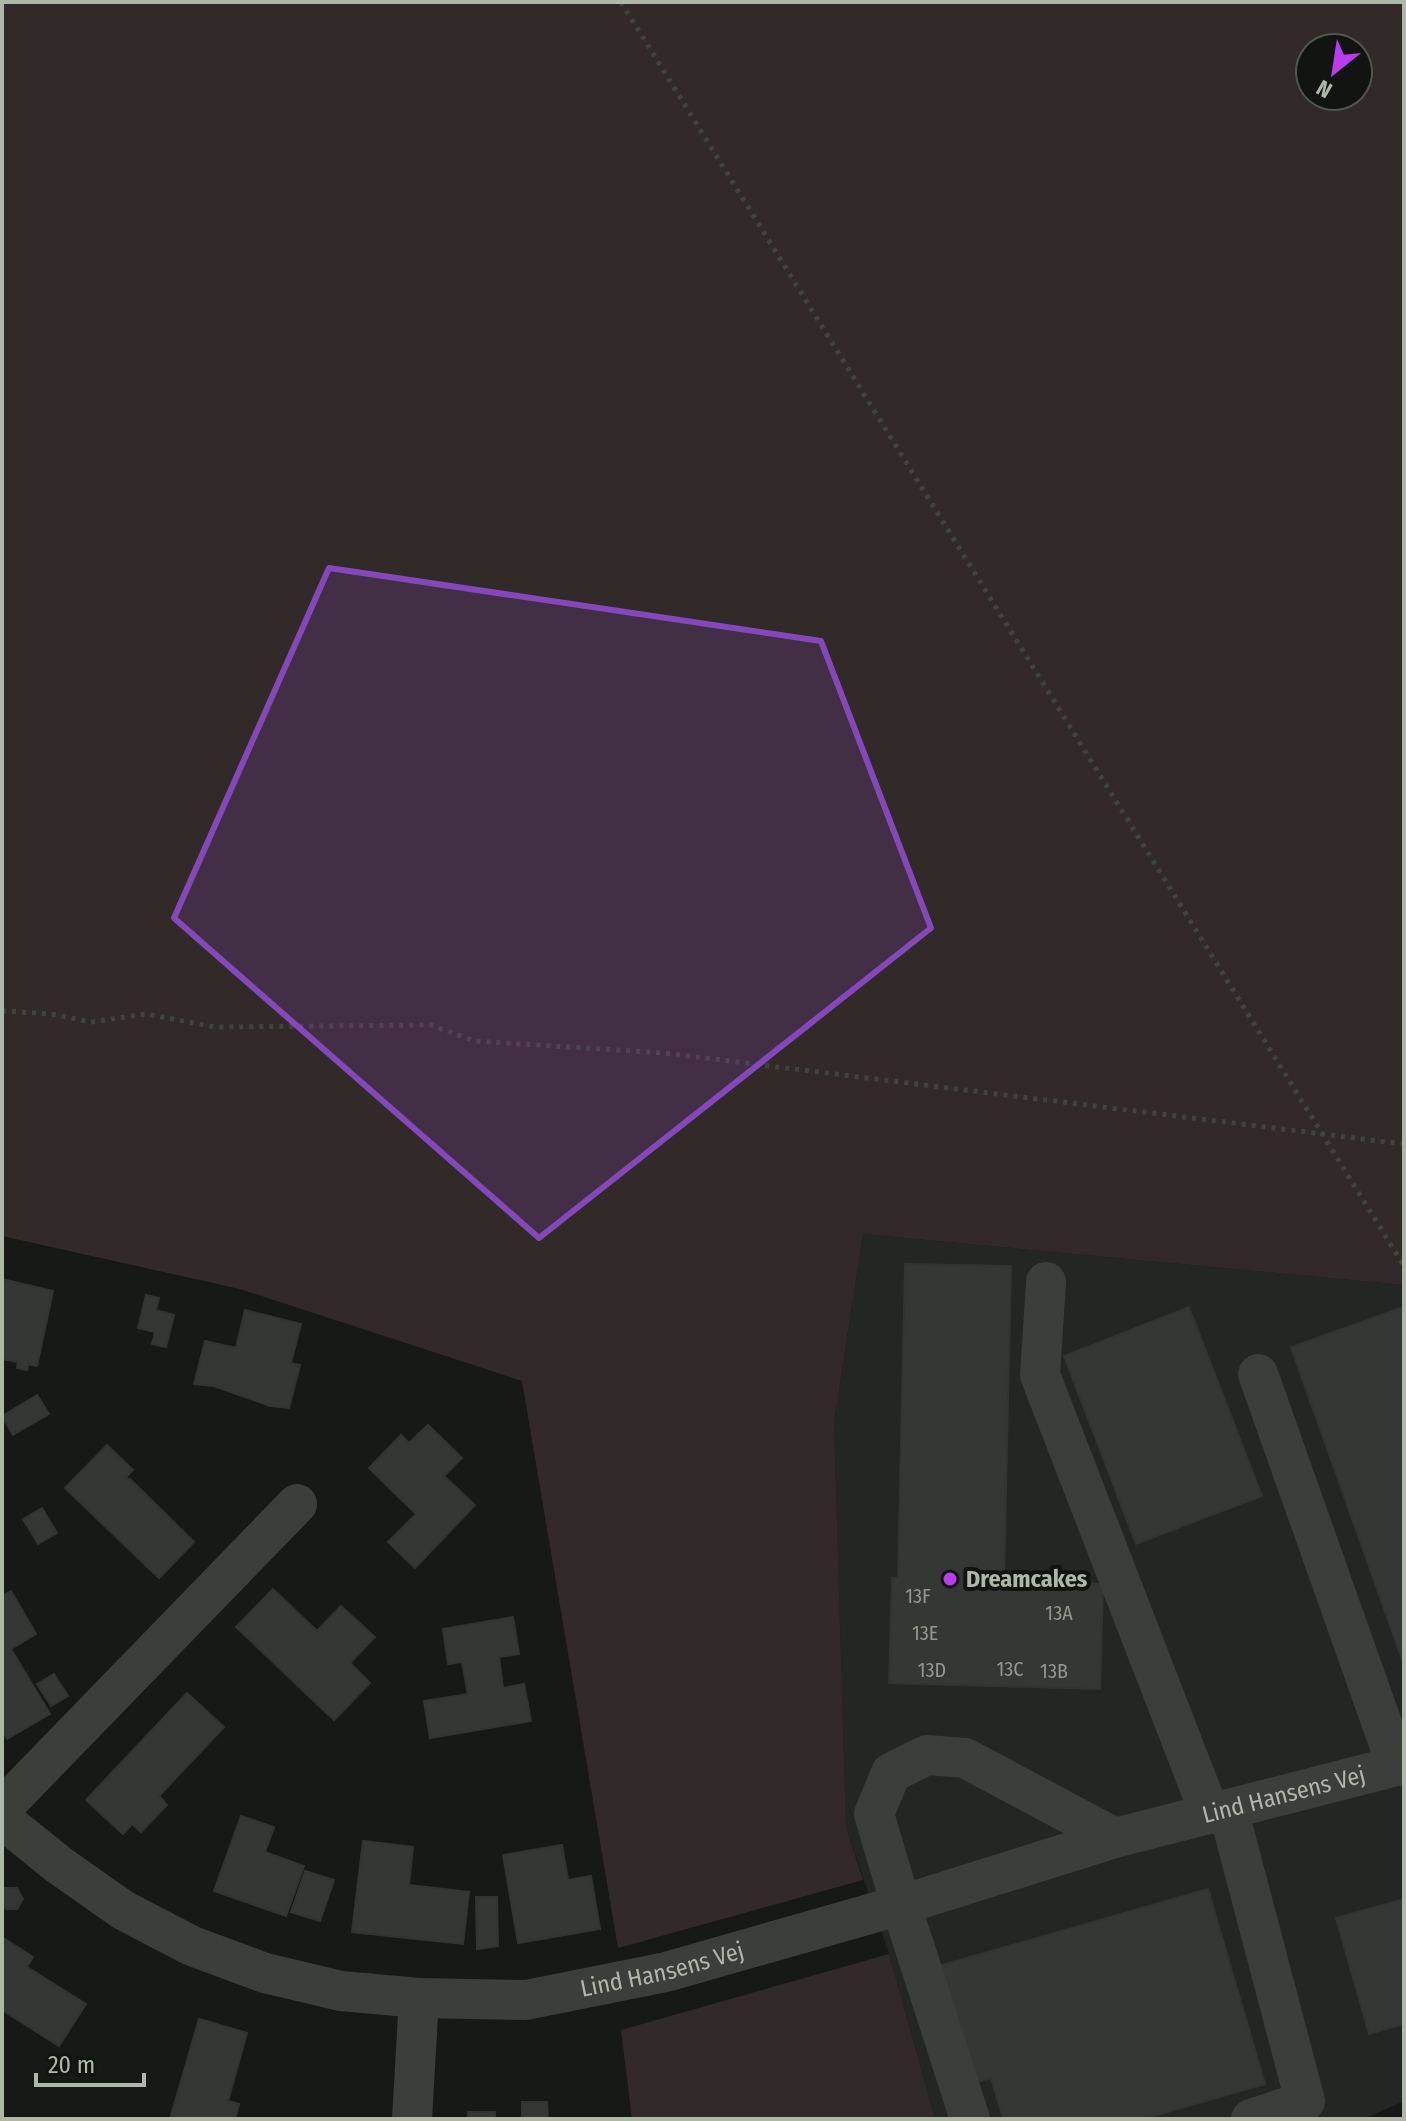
<svg xmlns="http://www.w3.org/2000/svg" width="1406" height="2121" font-family="'Fira Sans Condensed',sans-serif">
<rect width="100%" height="100%" fill="#171917"/>
<polygon fill="#232623" points="863,1234 1404,1285 1404,2101 1364,2119 935,2119 889,1954 846,1827 834,1422"/>
<g fill="#322a29" fill-rule="evenodd">
<path d="M2,2H1404V1285L863,1234L834,1422L846,1827L863,1880L618,1948L522,1381L240,1289L2,1236ZM1310,48H1358V96H1310Z"/>
<polygon points="889,1954 935,2119 632,2119 621,2030"/>
</g>
<g fill="#343834" stroke="#313531" stroke-width="2">
<polygon points="905,1264 1011,1266 1004,1581 1103,1584 1100,1689 889,1683 892,1578 898,1578"/>
<polygon points="2,1279 53,1291 37,1366 28,1364 27,1370 17,1368 18,1362 2,1359"/>
<polygon points="146,1295 159,1298 156,1310 174,1315 166,1347 152,1344 155,1332 138,1328"/>
<polygon points="1189,1307 1262,1496 1136,1544 1064,1356"/>
<polygon points="1404,1307 1404,1665 1291,1347"/>
<polygon points="245,1310 301,1324 291,1363 300,1365 289,1408 270,1406 214,1386 194,1384 205,1341 236,1348"/>
<polygon points="37,1395 49,1414 13,1435 2,1416"/>
<polygon points="428,1425 462,1458 444,1476 475,1505 415,1568 388,1542 416,1514 369,1468 401,1435 409,1443"/>
<polygon points="107,1445 133,1470 126,1477 129,1480 130,1479 194,1542 159,1578 65,1488"/>
<polygon points="42,1508 57,1533 38,1544 23,1519"/>
<polygon points="273,1589 317,1631 341,1606 375,1637 350,1663 370,1683 334,1720 236,1627"/>
<polygon points="11,1591 36,1634 11,1649 50,1714 7,1739 2,1731 2,1596"/>
<polygon points="513,1617 519,1654 499,1657 503,1688 524,1684 531,1721 430,1738 424,1701 468,1694 462,1662 448,1664 443,1629"/>
<polygon points="54,1674 68,1696 51,1706 37,1684"/>
<polygon points="187,1693 224,1727 159,1796 167,1805 141,1832 132,1824 123,1834 86,1800"/>
<polygon points="241,1816 274,1827 265,1852 304,1866 286,1916 214,1891"/>
<polygon points="363,1841 413,1847 409,1885 469,1892 463,1944 352,1932"/>
<polygon points="562,1845 568,1880 591,1876 600,1929 518,1943 503,1855"/>
<polygon points="305,1871 334,1880 320,1921 291,1912"/>
<polygon points="2,1888 17,1888 23,1899 17,1909 6,1909 2,1903"/>
<polygon points="1208,1889 1265,2084 1143,2119 1003,2119 991,2078 973,2083 939,1966"/>
<polygon points="476,1897 497,1897 498,1946 477,1949"/>
<polygon points="1404,1899 1404,2024 1369,2034 1336,1918"/>
<polygon points="2,1937 33,1957 27,1967 86,2004 59,2046 2,2010"/>
<polygon points="199,2019 247,2033 228,2101 239,2104 235,2119 170,2119"/>
<polygon points="522,2102 547,2102 548,2119 522,2119"/>
<rect x="468" y="2112" width="27" height="7"/>
</g>
<g fill="none" stroke-linecap="round" stroke-linejoin="round">
<g stroke="#3f443e" stroke-width="5" stroke-dasharray="4 6" stroke-linecap="butt">
<polyline points="621,2 1404,1266"/>
<polyline points="2,1011 51,1014 91,1022 146,1014 215,1027 431,1025 474,1041 664,1053 1404,1144"/>
</g>
<g stroke="#3a3f3a" stroke-width="40">
<polyline points="1046,1282 1040,1375 1210,1814"/>
<polyline points="1258,1374 1397,1766"/>
<polyline points="2,1808 297,1504"/>
<polyline points="1228,1809 1305,2101 1251,2119"/>
<path id="s1" d="M2,1819L59,1865L123,1910L192,1946L265,1973L341,1991L419,1998L526,2000L666,1972L901,1905L1115,1838L1404,1764"/>
<polyline points="412,2119 419,1998"/>
<polyline points="970,2119 901,1905 874,1814 891,1773 927,1755 965,1758 1115,1838"/>
</g>
</g>
<path fill="#8548bb" fill-opacity="0.2" stroke="#8548bb" stroke-width="6" stroke-linejoin="round" d="M329,568L821,641L931,928L539,1238L174,918Z"/>
<circle fill="#bb3cec" stroke="#121412" stroke-width="3" cx="950" cy="1579" r="8"/>
<g text-anchor="middle" dominant-baseline="central" stroke-width="8" stroke-linejoin="round" paint-order="stroke">
<g font-size="20" fill="#8f988c">
<text x="918" y="1596">13F</text>
<text x="1059" y="1613">13A</text>
<text x="925" y="1633">13E</text>
<text x="1010" y="1669">13C</text>
<text x="932" y="1670">13D</text>
<text x="1054" y="1671">13B</text>
</g>
<g font-size="24" font-weight="bold" fill="#adb8a9" stroke="#121412" text-anchor="start">
<text x="966" y="1579">Dreamcakes</text>
</g>
<g font-size="24" fill="#adb8a9" stroke="#121412">
<text stroke="none"><textPath href="#s1" startOffset="1356">Lind Hansens Vej</textPath></text>
<text stroke="none"><textPath href="#s1" startOffset="710">Lind Hansens Vej</textPath></text>
</g>
</g>
<rect width="1406" height="2121" fill="none" stroke="#adb8a9" stroke-width="8"/>
<g transform="translate(1334 72) rotate(210)"><circle r="38" fill="#121412" stroke="#50564e" stroke-width="2"/>
<path d="M0-6L14 30L0 20L-14 30Z" fill="#bb3cec"/>
<text y="-12" font-size="22" font-weight="bold" text-anchor="middle" fill="#adb8a9">N</text>
</g>
<path d="M36 2073v12h108v-12" fill="none" stroke="#adb8a9" stroke-width="4"/>
<text x="48" y="2073" font-size="24" fill="#adb8a9" stroke="#121412" stroke-width="6" paint-order="stroke">20 m</text>
</svg>
